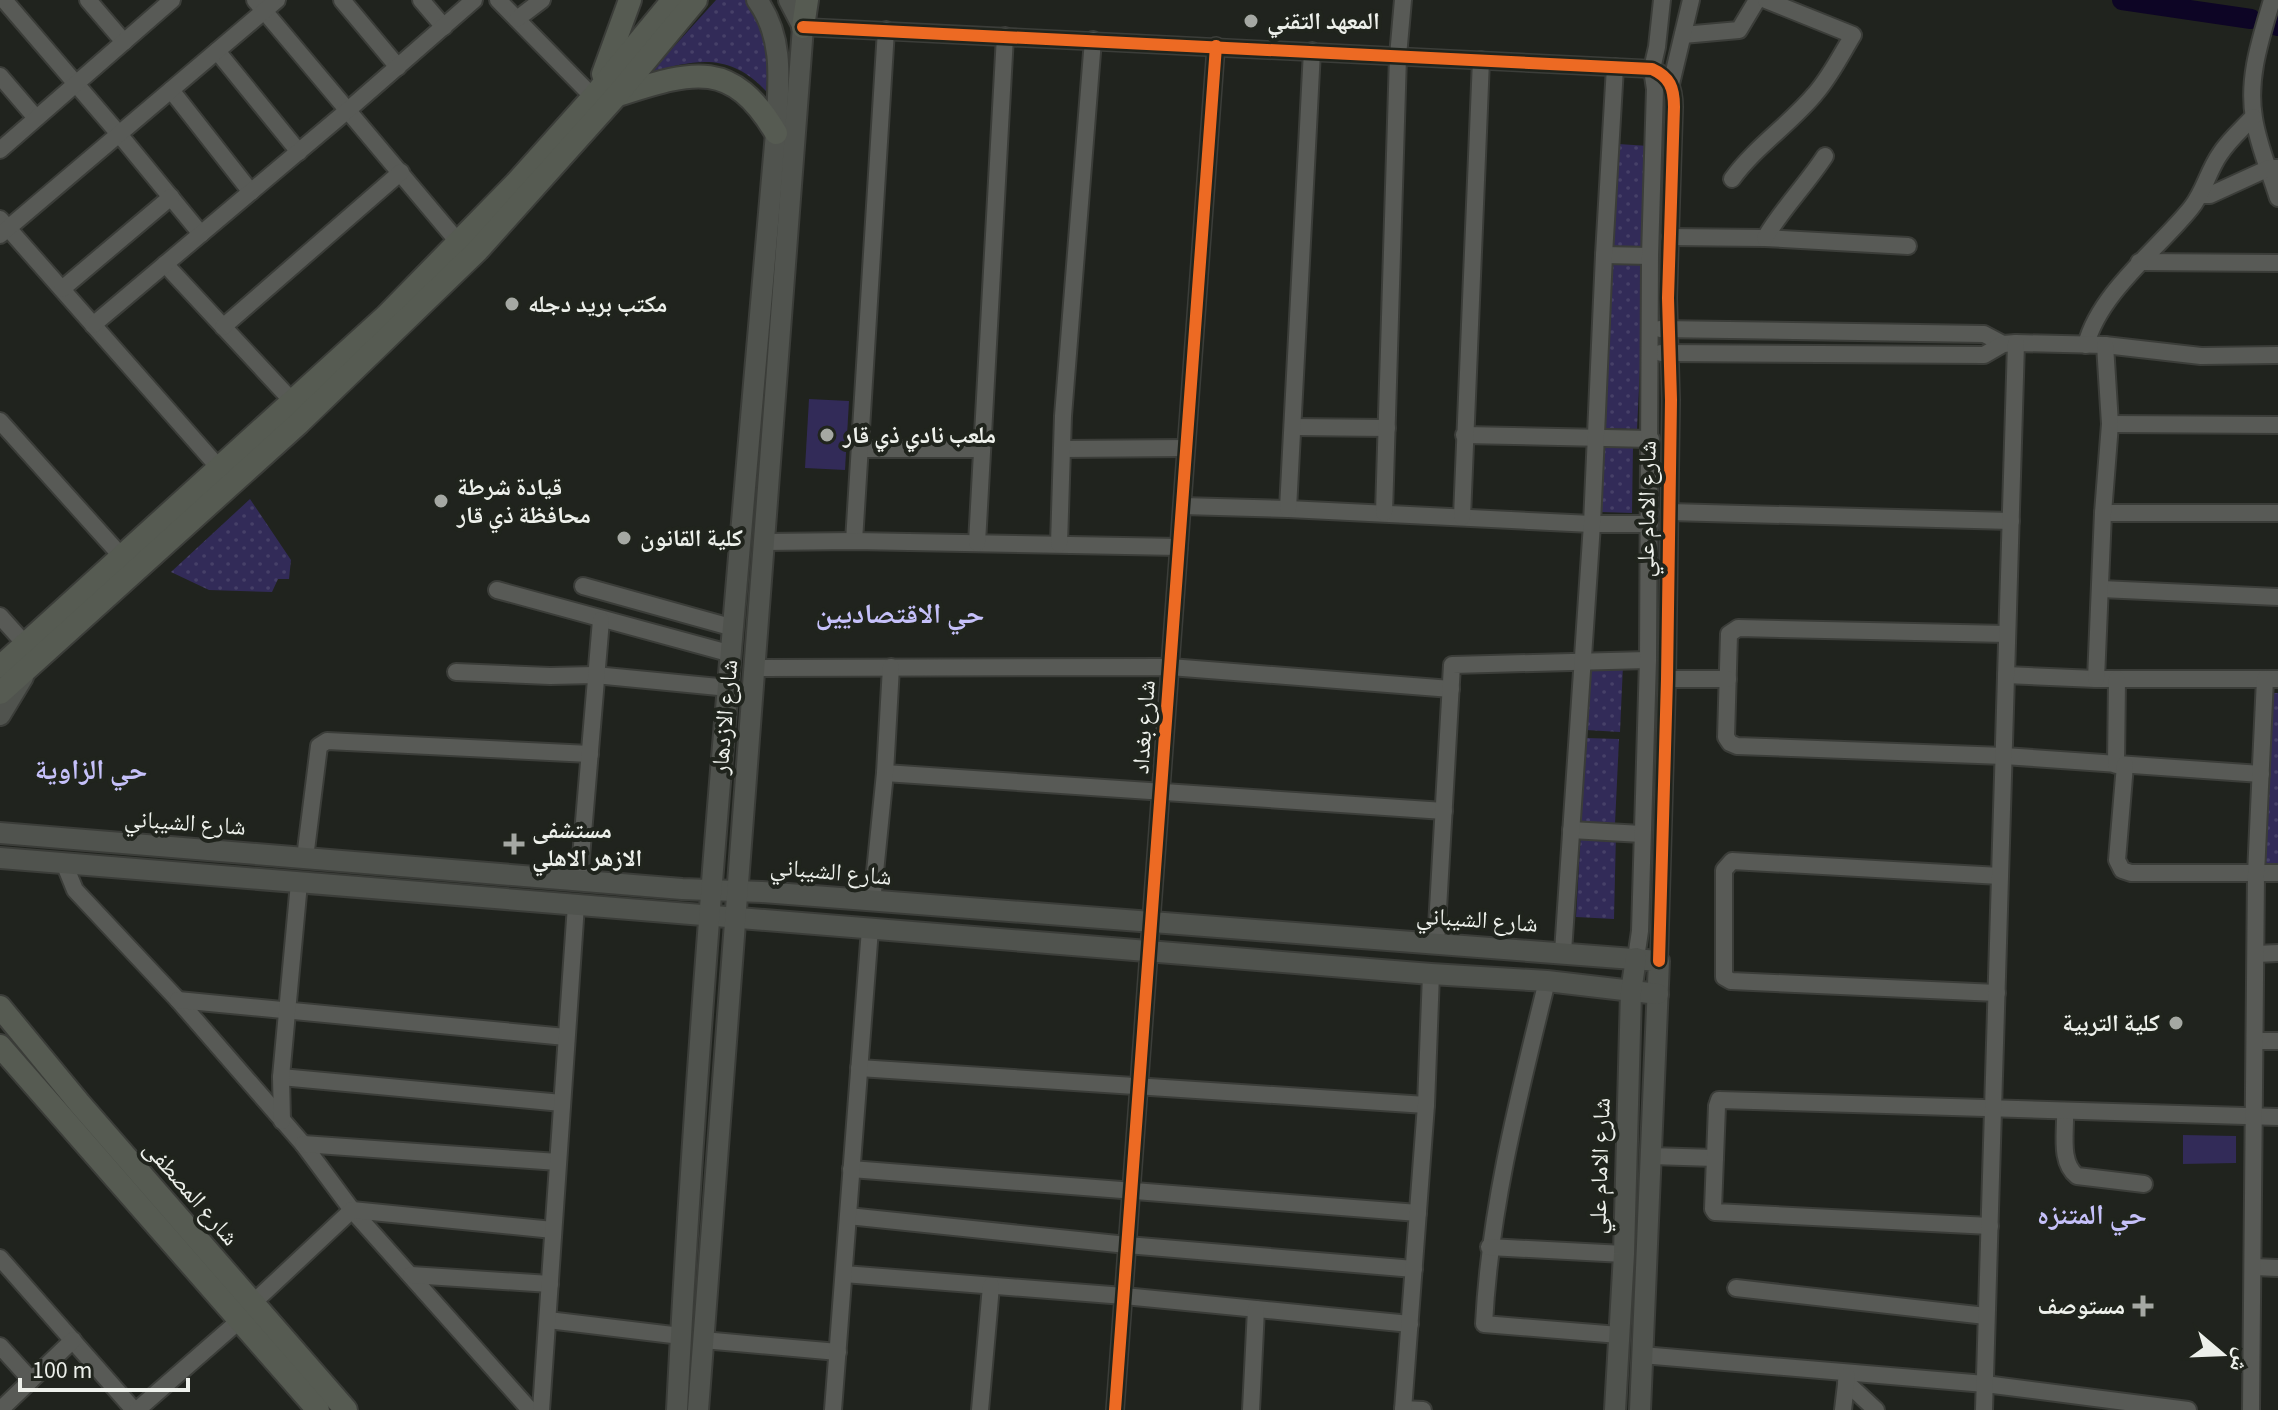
<svg xmlns="http://www.w3.org/2000/svg" width="2278" height="1410" font-family="'Source Sans 3','Noto Naskh Arabic',sans-serif">
<defs>
<pattern id="park-dots" width="8" height="8" patternUnits="userSpaceOnUse" patternTransform="scale(2)"><rect width="8" height="8" fill="#322b58"/><path d="M2 2h.1M6 6h.1" fill="none" stroke="#464068" stroke-width="1.8" stroke-linecap="round"/></pattern>
</defs>
<rect width="100%" height="100%" fill="#20231e"/>
<g fill="#322b58">
<polygon points="809,399 849,401 845,470 805,468"/>
<polygon points="2183,1135 2236,1136 2236,1163 2183,1164"/>
</g>
<g fill="url(#park-dots)">
<path d="M716,0H746C767,33 770,53 766,91C730,53 698,59 651,72Z"/>
<polygon points="1618,144 1649,146 1644,249 1613,248"/>
<polygon points="1609,263 1645,265 1637,429 1603,428"/>
<polygon points="1633,445 1632,513 1601,512 1603,446"/>
<polygon points="250,499 291,560 289,579 278,579 272,592 209,590 171,572"/>
<polygon points="1590,664 1623,665 1620,732 1586,730"/>
<polygon points="2271,693 2278,693 2278,866 2264,867"/>
<polygon points="1586,738 1619,739 1615,824 1581,823"/>
<polygon points="1581,831 1616,833 1614,919 1576,917"/>
</g>
<g fill="none" stroke-linecap="round" stroke-linejoin="round">
<g stroke="#0d0525" stroke-width="20">
<polyline points="2122,0 2251,19"/>
<polyline points="2274,25 2278,26"/>
</g>
<defs>
<g id="minor">
<polyline points="4,0 119,134 201,234"/>
<polyline points="88,0 124,42"/>
<polyline points="255,0 459,243"/>
<polyline points="342,0 398,67"/>
<polyline points="421,0 444,27"/>
<polyline points="498,0 593,97"/>
<path d="M2272,0C2261,38 2247,78 2254,118C2258,145 2270,172 2278,198"/>
<polyline points="517,19 542,0"/>
<path d="M803,27L1652,69C1670,77 1674,88 1674,107L1668,298L1671,400L1667,679L1659,961"/>
<polyline points="1683,35 1739,30 1757,0"/>
<polyline points="217,51 299,152"/>
<polyline points="1652,69 1657,47 1662,0"/>
<polyline points="0,76 36,118"/>
<polyline points="1671,84 1691,0"/>
<polyline points="171,90 251,192"/>
<polyline points="0,150 172,0"/>
<path d="M1732,179C1755,147 1789,125 1815,94C1830,77 1841,55 1853,35L1766,0"/>
<polyline points="2201,195 2210,195 2269,168 2277,168"/>
<polyline points="0,219 220,469"/>
<polyline points="0,235 277,0"/>
<polyline points="1669,237 1765,238 1908,246"/>
<path d="M1765,238C1782,209 1806,185 1825,156"/>
<polyline points="1604,255 1650,256"/>
<polyline points="2139,262 2278,263"/>
<polyline points="165,264 293,402"/>
<polyline points="62,289 171,197"/>
<polyline points="93,325 348,110 474,0"/>
<polyline points="223,327 401,172"/>
<polyline points="1660,329 1984,334 2003,344"/>
<path d="M2086,345C2099,293 2159,248 2191,208C2204,192 2208,171 2220,154C2229,140 2242,129 2253,117"/>
<polyline points="1661,353 1984,355 2003,344 2016,343 2105,345 2201,356 2278,355"/>
<polyline points="0,421 123,558"/>
<polyline points="2110,424 2278,425"/>
<polyline points="1293,427 1387,428"/>
<polyline points="1464,435 1651,439"/>
<polyline points="861,449 981,449"/>
<polyline points="1063,449 1186,448"/>
<polyline points="1182,506 1288,509 1592,524 1650,524"/>
<polyline points="1288,509 1312,51"/>
<polyline points="1669,512 2011,521"/>
<polyline points="1384,513 1398,56 1403,0"/>
<polyline points="2103,513 2278,513"/>
<polyline points="1462,517 1481,60"/>
<polyline points="854,541 886,30"/>
<polyline points="764,542 854,541 1179,547"/>
<polyline points="977,543 1005,36"/>
<polyline points="1059,544 1063,416 1093,40"/>
<polyline points="583,586 734,628"/>
<polyline points="2101,589 2278,597"/>
<polyline points="497,590 732,654"/>
<polyline points="0,616 26,645"/>
<polyline points="2007,634 1738,628 1729,634 1726,737 1730,743 1737,746 2004,756 2261,774"/>
<polyline points="756,668 1170,667 1451,689"/>
<polyline points="456,672 550,676 595,675 729,688"/>
<polyline points="2006,675 2096,679 2278,679"/>
<polyline points="1667,679 1728,679"/>
<polyline points="2096,679 2103,513 2110,424 2105,345"/>
<polyline points="2116,765 2117,679"/>
<polyline points="2125,765 2117,860 2122,870 2131,873 2278,873"/>
<polyline points="885,773 1444,811"/>
<polyline points="1571,830 1642,834"/>
<polyline points="305,858 319,746 327,741 590,754"/>
<polyline points="64,863 75,890 178,1000 303,1144 352,1210 530,1410"/>
<polyline points="579,881 601,620"/>
<polyline points="872,902 885,773 891,667"/>
<polyline points="1436,944 1452,665 1648,660"/>
<polyline points="1563,952 1592,524 1604,255 1615,67"/>
<polyline points="2256,954 2278,953"/>
<polyline points="1636,958 1640,931 1648,660 1650,256 1655,89 1652,69"/>
<path d="M1547,981C1519,1095 1490,1206 1484,1324L1619,1335"/>
<polyline points="1997,993 1731,981 1724,977 1724,870 1732,861 2000,876"/>
<polyline points="178,1000 566,1037"/>
<polyline points="2255,1041 2278,1041"/>
<polyline points="859,1068 1426,1105"/>
<polyline points="281,1077 562,1103"/>
<path d="M2065,1111C2066,1132 2059,1162 2077,1176L2144,1184"/>
<polyline points="282,1121 281,1077 299,883"/>
<polyline points="303,1144 558,1162"/>
<polyline points="1651,1156 1715,1158"/>
<polyline points="851,1169 1418,1213"/>
<polyline points="848,1216 1127,1245 1414,1269"/>
<polyline points="1990,1226 1715,1212 1713,1209 1717,1106 1719,1100 2278,1117"/>
<polyline points="1489,1247 1624,1254"/>
<polyline points="0,1258 134,1410"/>
<polyline points="2254,1267 2278,1268"/>
<polyline points="844,1274 1124,1296 1410,1324"/>
<polyline points="411,1275 550,1284"/>
<polyline points="1736,1288 1986,1316"/>
<polyline points="253,1303 352,1210 553,1230"/>
<polyline points="548,1320 681,1336"/>
<polyline points="703,1340 838,1352"/>
<polyline points="0,1346 31,1380"/>
<polyline points="1642,1355 1985,1384 2188,1410"/>
<polyline points="1846,1382 1876,1410"/>
<polyline points="1403,1409 1423,1410"/>
<polyline points="0,1410 73,1340"/>
<polyline points="137,1410 240,1320"/>
<polyline points="541,1410 576,905"/>
<polyline points="833,1410 870,929"/>
<polyline points="980,1410 991,1286"/>
<polyline points="1115,1410 1216,46"/>
<polyline points="1251,1410 1256,1309"/>
<polyline points="1403,1410 1426,1105 1431,974"/>
<polyline points="1843,1410 1847,1376"/>
<polyline points="1984,1410 2016,343"/>
<polyline points="2251,1410 2256,874 2265,679"/>
</g>
<g id="major">
<polyline points="0,715 23,677"/>
<polyline points="0,833 682,889 762,892 1659,961 1640,1410"/>
<polyline points="0,858 1431,974 1547,981 1658,994"/>
<path d="M677,1410C699,984 739,558 776,133C778,87 786,40 757,0"/>
<polyline points="698,1410 803,27 789,0"/>
<polyline points="1615,1410 1624,1254 1631,992 1636,958"/>
</g>
<g id="highway">
<polyline points="803,27 807,0"/>
<polyline points="603,74 630,0"/>
<path d="M618,95C691,72 731,57 776,133"/>
<polyline points="0,667 386,316 516,183 593,97 673,0"/>
<polyline points="0,693 299,423 478,250 617,95 696,0"/>
<polyline points="0,1007 80,1104 346,1410"/>
<polyline points="0,1046 318,1410"/>
</g>
</defs>
<use href="#minor" stroke="#3b3d39" stroke-width="20"/>
<use href="#major" stroke="#3b3d39" stroke-width="24"/>
<use href="#highway" stroke="#3b3d39" stroke-width="26"/>
<use href="#minor" stroke="#585a56" stroke-width="16"/>
<use href="#major" stroke="#50534e" stroke-width="20"/>
<use href="#highway" stroke="#565b52" stroke-width="22"/>
<defs>
<g id="cycleway">
<path d="M803,27L1652,69C1670,77 1674,88 1674,107L1668,298L1671,400L1667,679L1659,961"/>
<polyline points="1115,1410 1216,46"/>
</g>
</defs>
<use href="#cycleway" stroke="#20241d" stroke-width="17"/>
<use href="#cycleway" stroke="#ed6a23" stroke-width="12"/>
</g>
<g fill="#a5a8a3" stroke="#20241d" stroke-width="3">
<circle cx="1251" cy="21" r="8"/>
<circle cx="512" cy="304" r="8"/>
<circle cx="827" cy="435" r="8"/>
<circle cx="441" cy="501" r="8"/>
<circle cx="624" cy="538" r="8"/>
<path d="M510 832h8v8h8v8h-8v8h-8v-8h-8v-8h8z"/>
<circle cx="2176" cy="1023" r="8"/>
<path d="M2139 1294h8v8h8v8h-8v8h-8v-8h-8v-8h8z"/>
</g>
<g text-anchor="middle" dominant-baseline="central" stroke-width="8" stroke-linejoin="round" paint-order="stroke">
<g font-size="24" font-weight="bold" fill="#edf0eb" stroke="#20241d" text-anchor="start">
<text x="1267" y="21">المعهد التقني</text>
<text x="528" y="304">مكتب بريد دجله</text>
<text x="843" y="435">ملعب نادي ذي قار</text>
<text x="457" y="487">قيادة شرطة<tspan x="457" dy="28">محافظة ذي قار</tspan></text>
<text x="640" y="538">كلية القانون</text>
<text x="532" y="830">مستشفى<tspan x="532" dy="28">الازهر الاهلي</tspan></text>
<text x="2160" y="1023" text-anchor="end">كلية التربية</text>
<text x="2125" y="1306" text-anchor="end">مستوصف</text>
</g>
<g font-size="24" fill="#edf0eb" stroke="#20241d">
<text transform="translate(1647 509) rotate(-89)">شارع الامام علي</text>
<text transform="translate(725 717) rotate(-85)">شارع الازدهار</text>
<text transform="translate(1144 727) rotate(-86)">شارع بغداد</text>
<text transform="translate(185 823) rotate(4)">شارع الشيباني</text>
<text transform="translate(831 872) rotate(5)">شارع الشيباني</text>
<text transform="translate(1477 920) rotate(4)">شارع الشيباني</text>
<text transform="translate(1600 1166) rotate(-88)">شارع الامام علي</text>
<text transform="translate(191 1193) rotate(49)">شارع المصطفى</text>
</g>
<g font-size="28" font-weight="bold" fill="#c5c0f9" stroke="#20241d">
<text x="900" y="614">حي الاقتصاديين</text>
<text x="91" y="770">حي الزاوية</text>
<text x="2092" y="1215">حي المتنزه</text>
</g>
</g>
<g transform="translate(2222 1354) rotate(109)" stroke="#20241d" stroke-width="6" paint-order="stroke">
<path d="M0-6L14 30L0 20L-14 30Z" fill="#edf0eb"/>
<text y="-12" font-size="22" font-weight="bold" text-anchor="middle" fill="#edf0eb">ش</text>
</g>
<path d="M20 1378v12h168v-12" fill="none" stroke="#edf0eb" stroke-width="4"/>
<text x="32" y="1378" font-size="24" fill="#edf0eb" stroke="#20241d" stroke-width="6" paint-order="stroke">100 m</text>
</svg>
